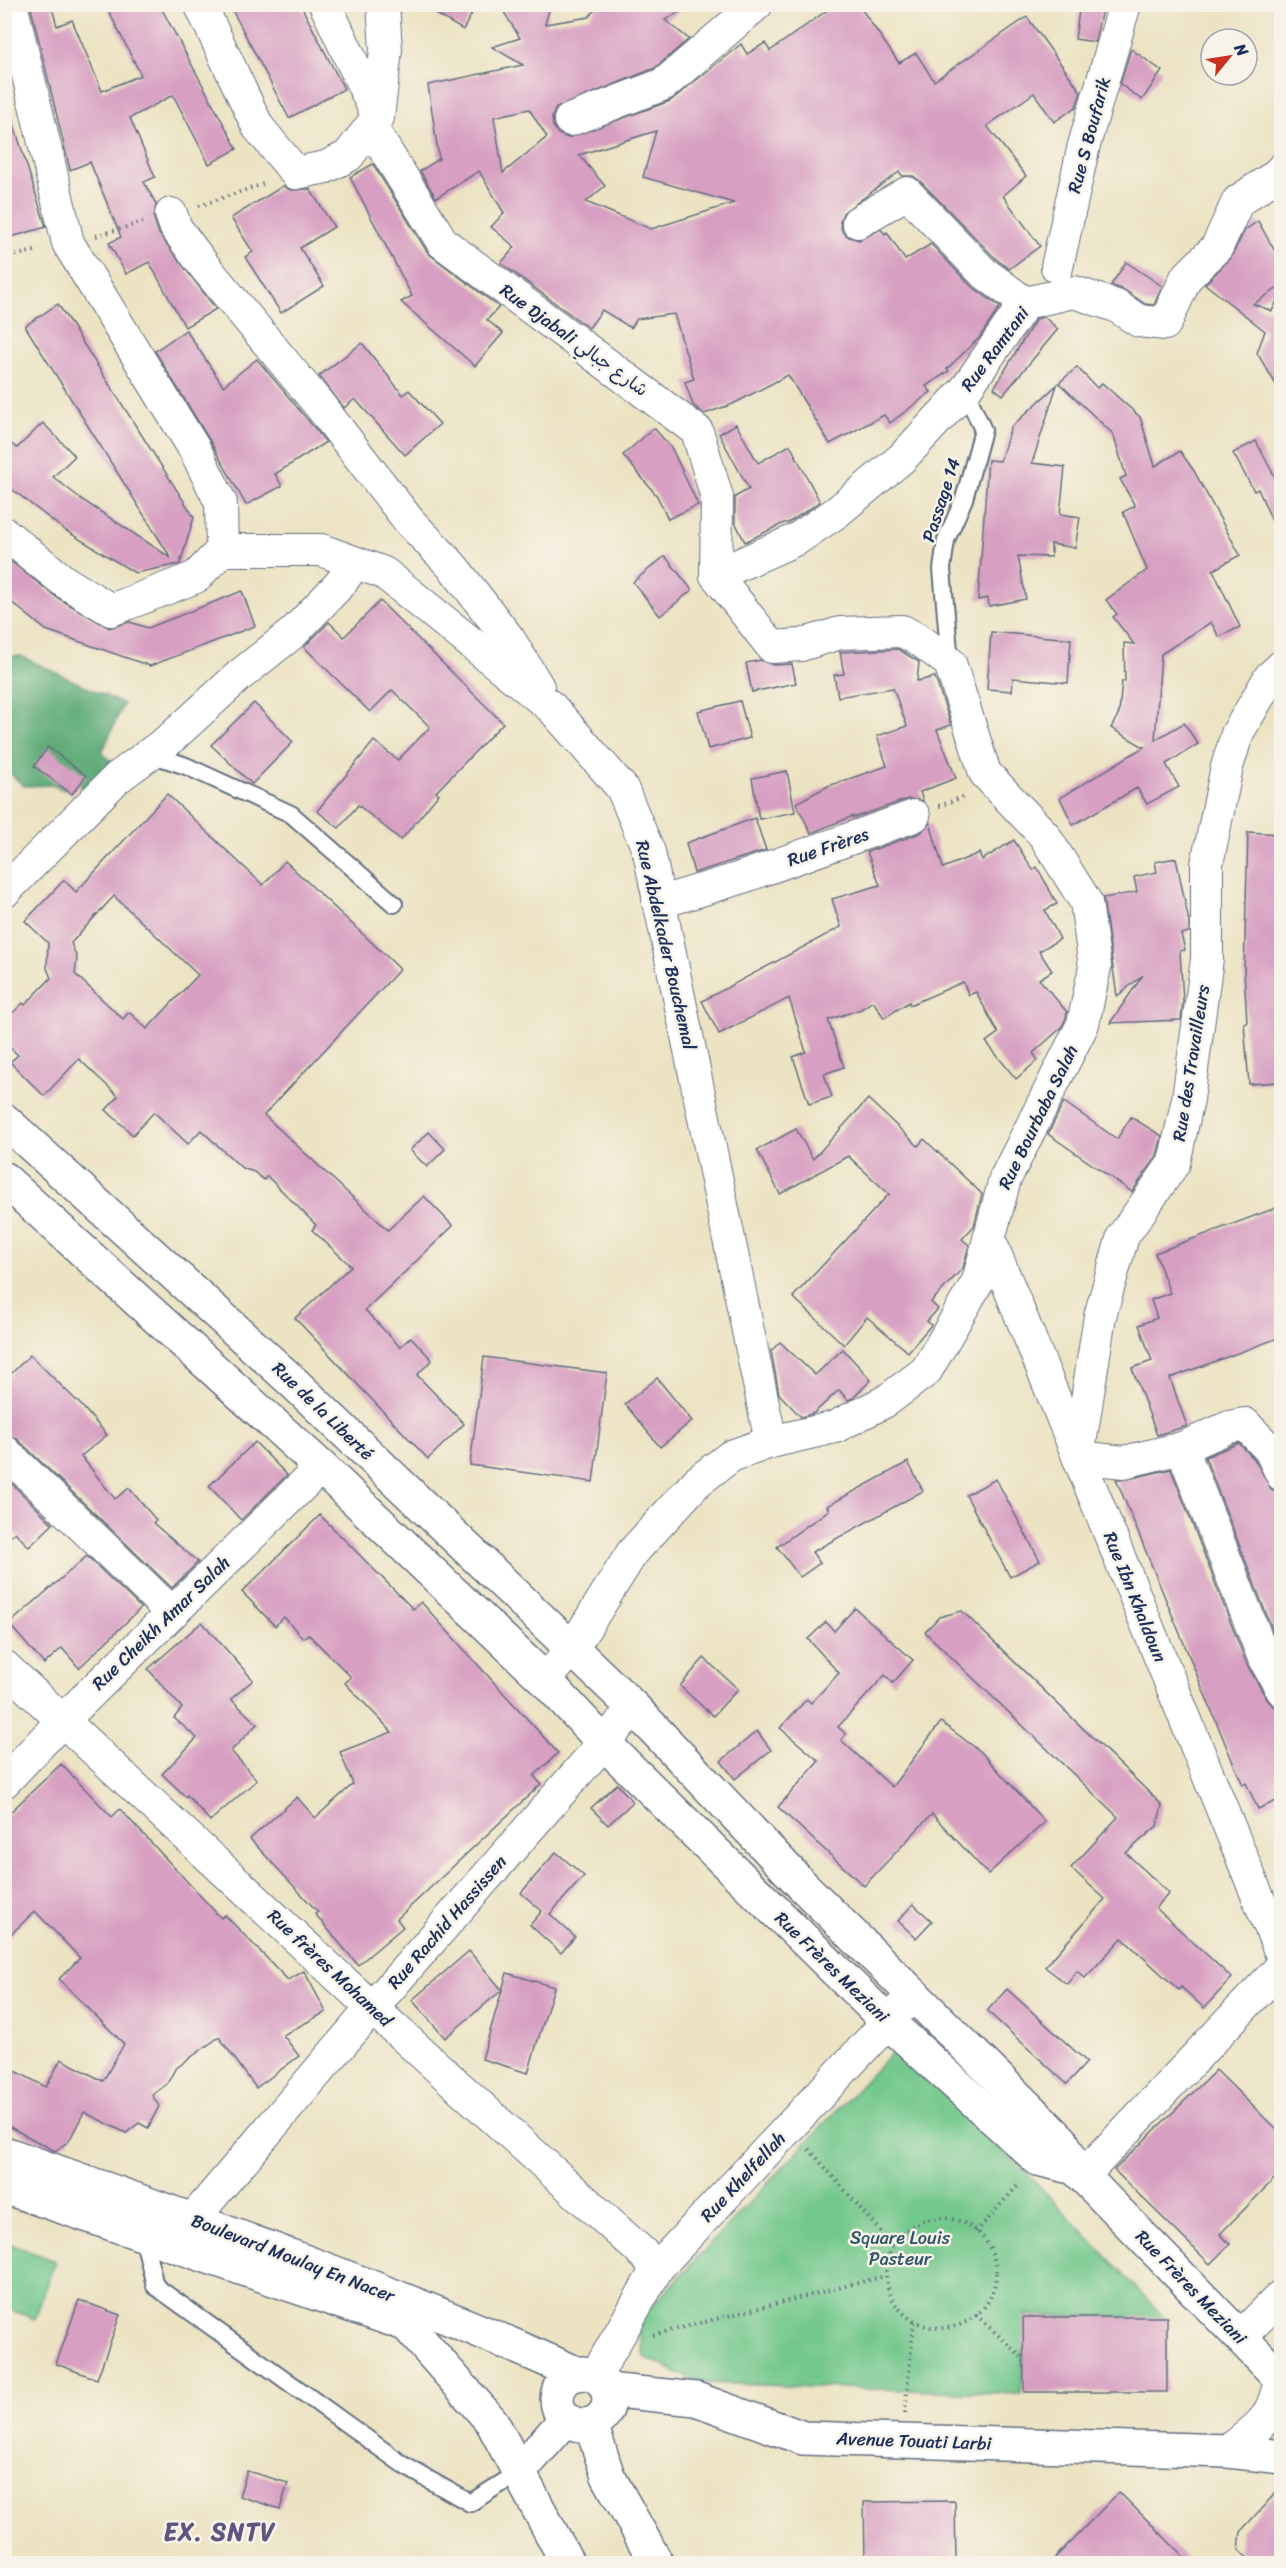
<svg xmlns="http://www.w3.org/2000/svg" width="1286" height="2568" font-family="Sriracha,'Playpen Sans Arabic',sans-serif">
<rect width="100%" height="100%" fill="#f7f3e8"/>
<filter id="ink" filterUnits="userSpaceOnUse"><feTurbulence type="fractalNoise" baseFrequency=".0167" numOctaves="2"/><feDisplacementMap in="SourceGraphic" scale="12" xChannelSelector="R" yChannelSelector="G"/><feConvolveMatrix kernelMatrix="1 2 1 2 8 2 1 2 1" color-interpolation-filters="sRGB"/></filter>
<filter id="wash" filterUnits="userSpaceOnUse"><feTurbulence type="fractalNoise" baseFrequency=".008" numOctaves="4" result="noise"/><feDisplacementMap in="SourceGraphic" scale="24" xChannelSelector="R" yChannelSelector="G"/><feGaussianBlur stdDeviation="1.35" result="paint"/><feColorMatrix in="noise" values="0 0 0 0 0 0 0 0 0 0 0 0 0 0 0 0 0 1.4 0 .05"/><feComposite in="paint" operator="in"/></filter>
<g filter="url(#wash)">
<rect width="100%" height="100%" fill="#ece3c3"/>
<g fill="#73c88c" stroke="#477c75" stroke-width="1.5">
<polygon points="896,2048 1028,2174 1165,2318 1026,2315 1021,2394 699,2383 644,2357 637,2321"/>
<polygon points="5,2242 55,2261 35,2319 5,2308"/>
</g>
<polygon fill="#5eac78" stroke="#3c6e6b" stroke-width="1.5" points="4,652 8,656 21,656 123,704 102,753 119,767 90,794 74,782 65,790 51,785 24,786 5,769"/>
<g id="blocks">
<g fill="#d79fc1" fill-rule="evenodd">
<polygon points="30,4 51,4 57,26 72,20 102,91 141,75 105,4 159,4 237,149 209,164 173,95 130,118 155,177 144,182 156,204 154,219 159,234 216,309 185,327 149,262 126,274 109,243 121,237 90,162 70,170"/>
<polygon points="229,4 300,4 344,89 289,118"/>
<polygon points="419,4 477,4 463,30"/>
<path d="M499,4H551L545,24L589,17L600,4H693L665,20L689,39L655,68L556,108L552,117L553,126L558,134L568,138L670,101L741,44L747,54L765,43L770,51L836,4H858L899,63L916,53L934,81L1027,17L1081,92L1076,107L1054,122L1034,93L987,126L1026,176L1003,196L1040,246L1009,269L995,258L920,181L913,176H903L899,172L843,213L840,222L842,231L849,237L859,240L881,229L885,234L887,232L905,260L931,244L970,285L1000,307L979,338L947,369L949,371L926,386L931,392L890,423L884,415L830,444L788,375L733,404L704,414L693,405L685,382L694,379L674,314L637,319L631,328L602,310L589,328L501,263L515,247L491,227L504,213L479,171L436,198L420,171L439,159L428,85L523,65L492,47L520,38ZM529,109L547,137L503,173L494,117ZM656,131L643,177L734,203L651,229L586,202L605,186L579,155Z"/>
<polygon points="1080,4 1103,4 1095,42 1075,39"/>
<polygon points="1131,49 1162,71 1142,100 1120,84"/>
<polygon points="10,112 46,227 4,239 4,113"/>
<polygon points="373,164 428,253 499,307 487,320 503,333 475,366 401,302 412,296 350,177"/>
<polygon points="283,186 291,190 310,189 334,227 300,248 324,286 281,313 245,257 253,252 231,218"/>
<polygon points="1258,221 1281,262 1281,286 1253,304 1272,311 1281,293 1281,393 1257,353 1265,331 1205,284 1230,259 1245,230"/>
<polygon points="1126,262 1162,286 1154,305 1145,304 1126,291 1111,285"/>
<polygon points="58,304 194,517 180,564 135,573 63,529 4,483 4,439 17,448 43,423 75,456 53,477 84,501 171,558 25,326"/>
<polygon points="1044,317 1058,329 1003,395 994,388 1036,319"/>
<polygon points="186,330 223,386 257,359 326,442 275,474 282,486 246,505 210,441 155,351"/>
<polygon points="362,343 403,395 409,390 440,424 405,455 355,399 344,408 319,376"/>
<polygon points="1077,367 1097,388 1102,383 1140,417 1155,466 1180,451 1194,471 1240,555 1213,570 1240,627 1219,637 1211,622 1161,654 1155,740 1184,723 1198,744 1166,764 1179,787 1147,804 1137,788 1073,825 1060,798 1144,747 1111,728 1119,713 1122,681 1125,681 1124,643 1134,644 1113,617 1117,614 1106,600 1147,570 1123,512 1135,506 1120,479 1126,476 1113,434 1059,383"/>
<polygon points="1057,385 1032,463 1065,467 1060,514 1080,517 1075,548 1051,544 1051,557 1018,556 1026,599 989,606 988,598 978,600 988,460 1000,461 1011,427"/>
<polygon points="736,424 758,463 790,445 820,502 788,523 784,523 745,542 735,522 735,497 749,489 719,434"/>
<polygon points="654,428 672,449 698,505 668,519 657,496 623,455"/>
<polygon points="1256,441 1281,489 1281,541 1258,489 1254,491 1233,453"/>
<polygon points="4,556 56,597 109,628 130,622 148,628 242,591 255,626 150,666 46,630 4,596"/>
<polygon points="665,556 692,590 660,616 633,582"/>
<polygon points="380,601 503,723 436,792 439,794 401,840 358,805 339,828 317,811 374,741 398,760 430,727 392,690 370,712 304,647 329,622 344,637"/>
<polygon points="991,632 1071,639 1068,683 1013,678 1012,691 987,689"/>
<polygon points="898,649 919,662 917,681 935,677 951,725 937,730 956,778 920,792 923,801 908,799 853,818 853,816 811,833 796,803 828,786 887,766 877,736 907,726 893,688 838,697 834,675 844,674 840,652"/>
<polygon points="761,660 773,665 792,664 796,683 752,692 746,663"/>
<polygon points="740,701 750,738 708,749 698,711"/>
<polygon points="254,703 293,742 252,784 211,745"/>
<polygon points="48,747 86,776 72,794 34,766"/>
<polygon points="787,771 795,812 759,819 752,778"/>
<path d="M167,794L263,885L285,861L400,969L264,1115L388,1230L424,1196L453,1226L365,1310L400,1347L411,1337L432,1360L417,1375L464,1424L428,1459L295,1318L351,1266L312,1230L316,1225L267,1176L264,1180L254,1172L242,1168L201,1130L188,1144L154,1112L133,1135L106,1110L118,1096L79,1059L44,1096L10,1062L18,1055L4,1042V1021L23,1003L25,1005L51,978L47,968L48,943L25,921L64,880L76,892ZM114,896L198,975L147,1029L129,1012L123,1019L75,974L77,958L71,943Z"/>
<polygon points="755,818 766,850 694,873 686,843"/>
<polygon points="930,823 943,868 979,853 982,860 1014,840 1033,870 1037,867 1057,904 1045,910 1060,939 1039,951 1052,971 1039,979 1067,1012 1066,1018 1061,1028 1033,1053 1038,1060 1016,1079 986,1042 998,1033 976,992 969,995 963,982 910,1005 909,1002 884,1018 873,1001 861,1009 828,1020 844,1067 824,1074 832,1097 809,1104 793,1057 806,1052 789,998 719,1034 702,1001 841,927 832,899 880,885 867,852 920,833"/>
<polygon points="1248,832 1281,834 1281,1082 1249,1084 1244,1023 1247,1023 1244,971"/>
<polygon points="1176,858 1189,922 1189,932 1181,934 1185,950 1180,951 1183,1001 1181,1020 1110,1023 1143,975 1117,996 1103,898 1137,892 1134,877 1157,872 1155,862"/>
<polygon points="868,1099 918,1146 924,1139 982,1194 974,1226 962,1239 969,1245 963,1268 931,1302 938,1309 927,1321 931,1325 908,1352 867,1317 844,1345 793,1297 889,1194 848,1156 780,1194 757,1150 796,1129 813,1159"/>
<polygon points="1064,1102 1117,1139 1131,1117 1162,1136 1157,1156 1132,1192 1048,1134"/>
<polygon points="429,1132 445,1149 427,1167 410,1150"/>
<polygon points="1281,1206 1281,1337 1170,1378 1187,1426 1157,1435 1132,1368 1152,1361 1139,1325 1157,1318 1151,1300 1170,1293 1155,1253"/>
<polygon points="780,1342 815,1375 843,1349 871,1380 853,1398 848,1400 839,1390 814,1413 801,1417 779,1394 771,1351"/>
<polygon points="30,1355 80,1404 107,1435 81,1456 115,1499 129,1488 156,1520 153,1523 198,1562 172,1588 16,1438 4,1434 4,1381"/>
<polygon points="484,1357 607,1373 593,1482 470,1465"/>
<polygon points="657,1378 692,1421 660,1447 625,1404"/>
<polygon points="255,1442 287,1475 241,1520 209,1486"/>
<polygon points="1239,1443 1255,1460 1271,1489 1281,1493 1281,1652 1205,1457"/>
<polygon points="908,1462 923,1491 812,1552 820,1563 800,1577 777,1547 829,1510 827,1506"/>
<polygon points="1171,1469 1247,1665 1267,1699 1273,1706 1281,1708 1281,1799 1258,1809 1246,1783 1243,1785 1232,1760 1116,1479 1128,1479"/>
<polygon points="4,1476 53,1524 29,1547 15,1532 4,1542"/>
<polygon points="996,1479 1040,1561 1010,1577 966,1495"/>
<polygon points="320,1515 413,1609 421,1602 558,1753 534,1776 541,1784 397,1919 403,1927 358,1965 315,1914 318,1912 250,1839 297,1797 315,1818 353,1784 340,1752 392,1732 345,1683 351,1677 308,1634 303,1638 284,1617 275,1626 242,1592"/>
<polygon points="87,1556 141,1608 79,1668 62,1648 44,1664 9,1624"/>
<polygon points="855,1608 913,1660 893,1683 885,1675 838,1727 846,1734 841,1740 892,1787 941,1722 981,1752 1045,1822 988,1874 932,1814 864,1886 778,1807 819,1761 780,1728 807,1699 811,1703 839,1673 808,1639 826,1622 834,1631"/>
<polygon points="962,1611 1162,1805 1157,1826 1126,1853 1169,1893 1156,1908 1232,1978 1204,2008 1181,1987 1179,1990 1122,1938 1085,1978 1077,1971 1067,1984 1045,1967 1105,1899 1071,1868 1118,1817 925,1632 939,1617"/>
<polygon points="202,1622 253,1680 231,1699 257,1724 231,1751 257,1780 210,1821 187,1795 186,1797 162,1774 197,1738 174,1718 182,1708 148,1669"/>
<polygon points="704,1658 738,1689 713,1716 680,1686"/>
<polygon points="757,1731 771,1750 735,1779 721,1761"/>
<polygon points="61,1764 112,1817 120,1809 221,1918 225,1915 288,1980 304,1971 326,2012 283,2035 299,2056 256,2088 219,2037 175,2069 167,2084 152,2095 159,2106 148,2128 139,2123 126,2133 84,2112 69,2141 55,2151 4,2124 4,2065 46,2087 61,2059 103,2081 124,2044 59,1979 80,1958 35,1911 4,1941 4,1818"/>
<polygon points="617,1784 633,1802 608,1825 591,1808"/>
<polygon points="556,1852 584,1876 550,1914 575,1937 561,1953 530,1925 542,1911 521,1893"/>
<polygon points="913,1904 932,1921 916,1938 898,1921"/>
<polygon points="469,1951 502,1990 445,2038 412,2000"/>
<polygon points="507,1973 554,1987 528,2073 482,2059"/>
<polygon points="1007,1989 1087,2062 1067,2084 987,2011"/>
<polygon points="1216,2070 1281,2134 1281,2172 1220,2234 1230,2244 1210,2264 1114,2170"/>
<polygon points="79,2300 120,2315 97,2379 56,2364"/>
<polygon points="1023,2317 1167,2317 1167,2392 1024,2392"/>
<polygon points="247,2471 288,2483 280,2509 239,2496"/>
<polygon points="1281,2487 1281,2564 1254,2564 1239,2550 1241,2531"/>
<polygon points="1119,2492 1191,2564 1049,2564"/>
<polygon points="955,2501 956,2562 865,2563 864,2502"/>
</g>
</g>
</g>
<g filter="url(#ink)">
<use href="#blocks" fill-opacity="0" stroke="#646e81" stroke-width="1.5"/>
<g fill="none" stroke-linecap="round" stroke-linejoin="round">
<defs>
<g id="lane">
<polyline points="950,663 942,569 946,540 964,499 983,430 965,390"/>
<polyline points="151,754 186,766 291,814 394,904"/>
<polyline points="143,2235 155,2286 405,2466 470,2503 518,2473"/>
</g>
<g id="street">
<polyline points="200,4 258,127 296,173 326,167 348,156 378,117 386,50 383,4"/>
<polyline points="325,4 378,117"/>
<polyline points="570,120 664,84 757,4"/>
<polyline points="371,127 443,243 697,431 717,497 716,575"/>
<polyline points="171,214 176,228 205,267 321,407 409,521 453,567 509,639 538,687"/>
<polyline points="858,222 907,193 983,272 1025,303"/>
<polyline points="1057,267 1084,145 1125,4"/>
<polyline points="4,533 65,582 111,610 196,577 222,550 221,503 195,450 68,243 11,4"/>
<polyline points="222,550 321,550 384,573 552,708 622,788 649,852 771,1442"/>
<polyline points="716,575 797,539 837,512 902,458 965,390 1025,303 1074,292 1116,306 1139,321 1165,324 1186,278 1217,247 1238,201 1274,177 1282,169"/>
<polyline points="1282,666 1270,677 1237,734 1227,767 1207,864 1207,959 1188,1099 1174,1163 1123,1236 1100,1316 1078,1457 1124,1462 1182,1448 1229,1427 1245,1424 1270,1450 1282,1475"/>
<polyline points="4,892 117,778 170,739 240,675 294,632 340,584 355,563"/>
<polyline points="658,903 737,879 914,816"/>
<polyline points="989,1238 1282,1956"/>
<polyline points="1182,1448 1264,1658 1282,1690"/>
<polyline points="4,1451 172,1613"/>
<polyline points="4,1666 372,2008 658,2267"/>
<polyline points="545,1680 572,1649 632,1553 697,1482 731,1456 771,1442 835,1427 886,1401 926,1371 978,1281 1005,1179 1083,1024 1095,967 1086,902 1044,835 985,773 950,663 921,641 902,631 840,633 801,645 772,647 716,575"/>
<polyline points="4,1782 64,1719 321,1467"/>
<polyline points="1083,2176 1282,1966"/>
<polyline points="192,2220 372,2008 634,1708"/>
<polyline points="1240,2337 1282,2295"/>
<polyline points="595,2377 658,2267 914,1994"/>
<path d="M1228,2451C1259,2427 1273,2419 1280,2379"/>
</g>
<g id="secondary">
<polyline points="4,1120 294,1383 634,1708 802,1885 1061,2140 1075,2168 1083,2176 1282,2380"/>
<polyline points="4,1179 321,1467 545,1680 604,1743 888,2022 1038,2159 1075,2168"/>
<polyline points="607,2390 696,2399 803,2438 1228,2451 1282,2457"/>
</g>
<g id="primary">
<path d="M4,2153C197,2221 391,2289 578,2374"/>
<polyline points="4,2187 408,2325"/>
<polyline points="407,2325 492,2422 568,2564"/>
<circle cx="583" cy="2399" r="26"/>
<polyline points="591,2424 608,2476 657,2564"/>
<polyline points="518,2473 566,2419"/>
</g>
</defs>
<use href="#lane" stroke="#646e81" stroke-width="20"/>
<use href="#street" stroke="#646e81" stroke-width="34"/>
<use href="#secondary" stroke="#646e81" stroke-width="36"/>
<use href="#primary" stroke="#646e81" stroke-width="36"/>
<g stroke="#646e81" stroke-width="4" stroke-dasharray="1.5 4.5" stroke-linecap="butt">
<polyline points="199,206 266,183"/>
<polyline points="96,236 143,222"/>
<polyline points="4,258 39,250"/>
<polyline points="939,806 966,796"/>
<polyline points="809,2149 893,2246"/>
<circle cx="941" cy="2273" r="55"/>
<polyline points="976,2232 1020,2183"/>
<polyline points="976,2315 1023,2358"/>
<polyline points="653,2335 885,2276"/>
<polyline points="905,2413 914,2321"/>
</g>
<use href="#lane" stroke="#fff" stroke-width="16"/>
<use href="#street" stroke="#fff" stroke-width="32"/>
<use href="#secondary" stroke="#fff" stroke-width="33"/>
<use href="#primary" stroke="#fff" stroke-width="33"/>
</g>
</g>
<g text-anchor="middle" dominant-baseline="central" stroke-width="5" stroke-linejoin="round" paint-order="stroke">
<g font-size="18" fill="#1b2f5e" stroke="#f7f3e8">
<text transform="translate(1089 135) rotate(-75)">Rue S Boufarik</text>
<text transform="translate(574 340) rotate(36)">Rue Djabali شارع جبالي</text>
<text transform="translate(995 349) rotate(-53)">Rue Ramtani</text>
<text transform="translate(941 500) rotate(-72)">Passage 14</text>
<text transform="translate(828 847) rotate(-19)">Rue Frères</text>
<text transform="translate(666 945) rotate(77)">Rue Abdelkader Bouchemal</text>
<text transform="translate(1191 1063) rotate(-81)">Rue des Travailleurs</text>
<text transform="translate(1038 1117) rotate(-64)">Rue Bourbaba Salah</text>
<text transform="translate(323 1411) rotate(44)">Rue de la Liberté</text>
<text transform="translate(1135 1597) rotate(68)">Rue Ibn Khaldoun</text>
<text transform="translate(161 1623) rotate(-44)">Rue Cheikh Amar Salah</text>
<text transform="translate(447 1922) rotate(-49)">Rue Rachid Hassissen</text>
<text transform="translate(832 1967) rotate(44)">Rue Frères Meziani</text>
<text transform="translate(330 1968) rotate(43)">Rue frères Mohamed</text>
<text transform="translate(743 2177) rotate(-47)">Rue Khelfellah</text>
<text transform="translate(293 2258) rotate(21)">Boulevard Moulay En Nacer</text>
<text transform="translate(1191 2287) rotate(46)">Rue Frères Meziani</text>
<text transform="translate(914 2441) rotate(2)">Avenue Touati Larbi</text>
</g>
<g font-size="18" fill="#31556a" stroke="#f7f3e8">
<text x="900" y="2238">Square Louis<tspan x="900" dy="21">Pasteur</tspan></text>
</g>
<g font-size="24" font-weight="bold" letter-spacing="1.5" fill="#5d5681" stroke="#f7f3e8">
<text x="220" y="2532">EX. SNTV</text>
</g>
</g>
<rect width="1286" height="2568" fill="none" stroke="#f7f3e8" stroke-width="24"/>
<g transform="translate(1229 57) rotate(60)"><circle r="28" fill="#f7f3e8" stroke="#9fa5b1" stroke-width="1.5"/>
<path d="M0-4.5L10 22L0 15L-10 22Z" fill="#c8321e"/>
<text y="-9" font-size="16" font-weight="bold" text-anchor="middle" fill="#1b2f5e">N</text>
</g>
</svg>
